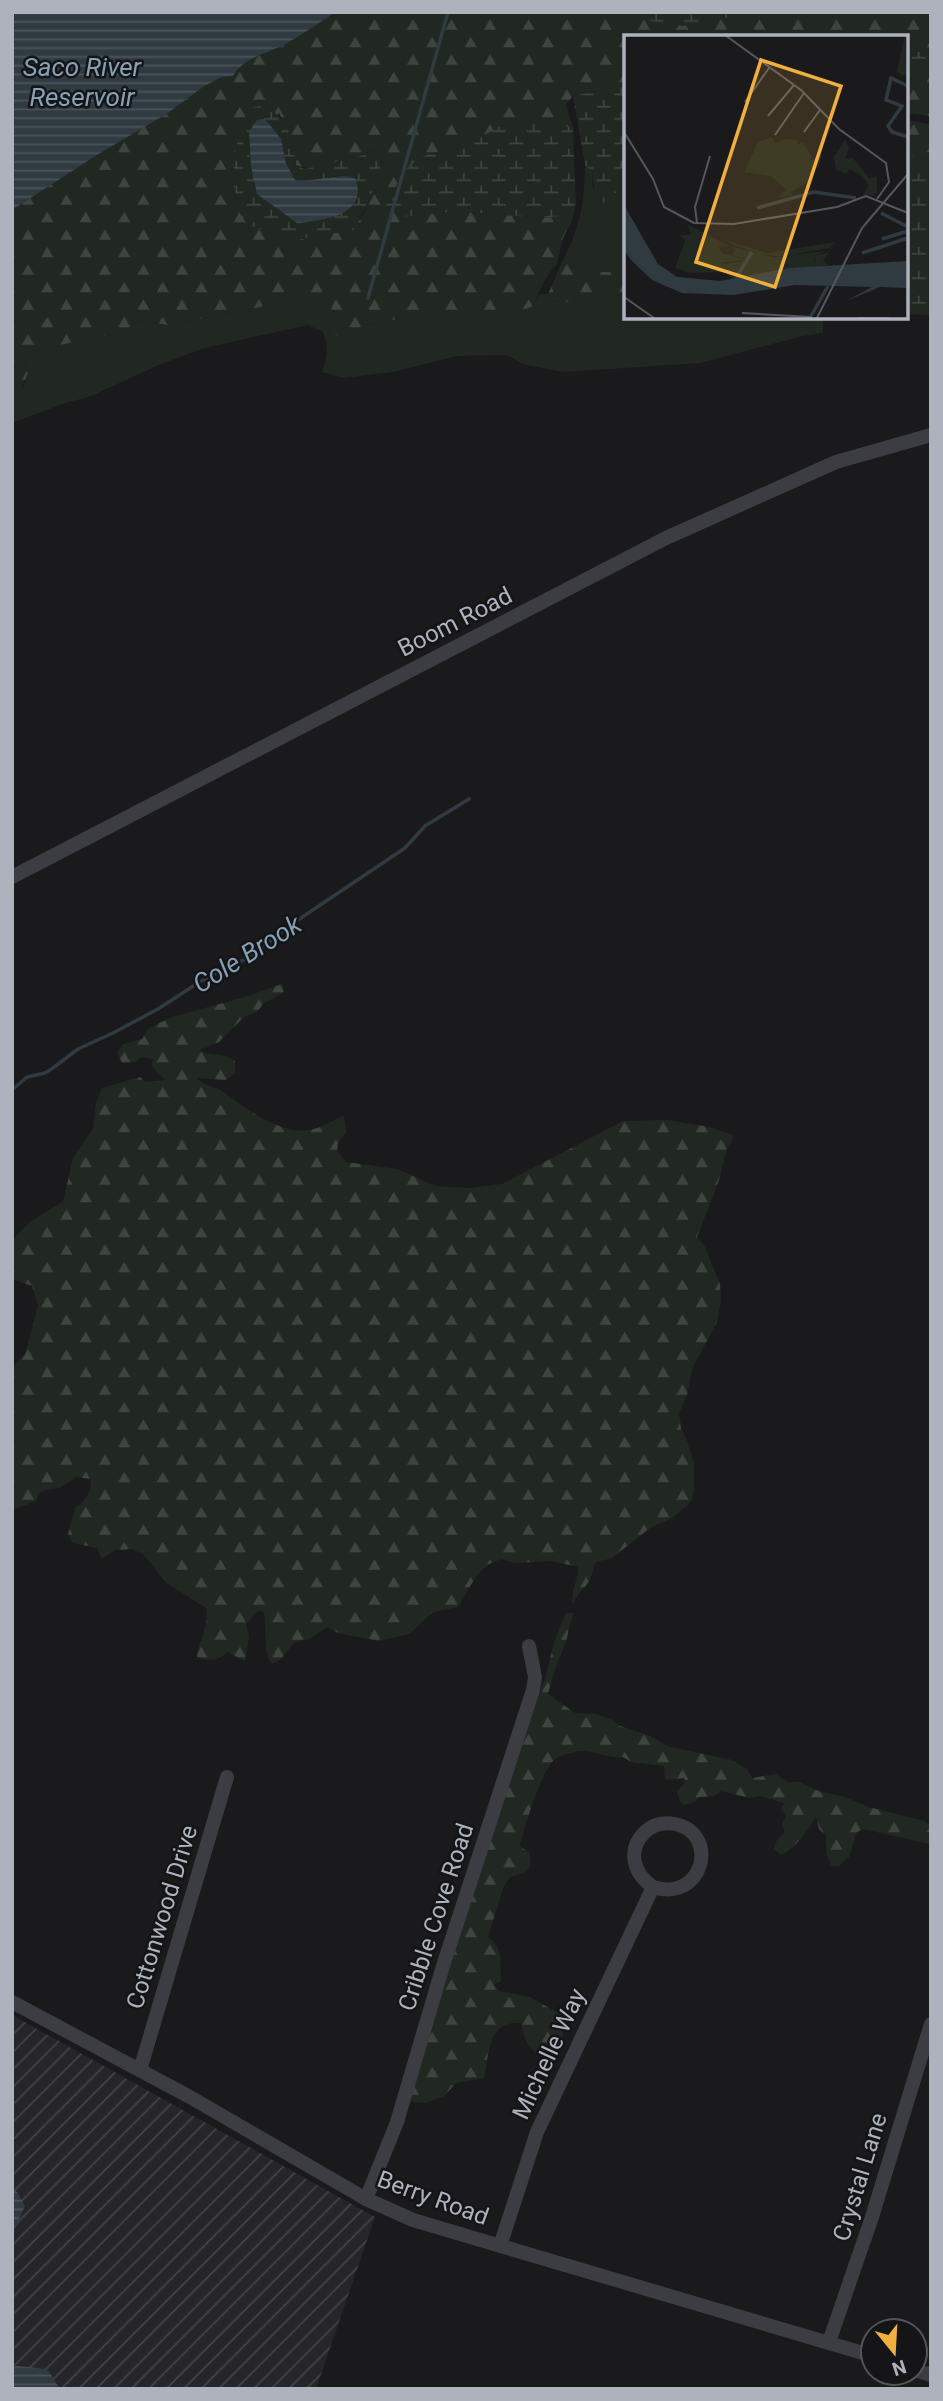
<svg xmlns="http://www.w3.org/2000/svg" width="943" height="2401" font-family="Roboto,sans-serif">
<defs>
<pattern id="industrial-furrows" width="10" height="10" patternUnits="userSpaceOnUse" patternTransform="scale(1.75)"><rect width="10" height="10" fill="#26262a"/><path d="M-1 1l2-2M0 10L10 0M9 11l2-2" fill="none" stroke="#434347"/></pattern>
<pattern id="forest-firs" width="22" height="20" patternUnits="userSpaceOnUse" patternTransform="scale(1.75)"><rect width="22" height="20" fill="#202821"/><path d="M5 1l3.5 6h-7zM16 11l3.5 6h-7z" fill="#3e453f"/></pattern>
<pattern id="wetland-marsh" width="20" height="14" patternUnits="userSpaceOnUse" patternTransform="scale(1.75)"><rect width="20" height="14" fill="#202821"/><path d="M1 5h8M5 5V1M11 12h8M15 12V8" fill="none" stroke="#3e453f"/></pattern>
<pattern id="water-rules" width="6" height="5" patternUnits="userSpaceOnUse" patternTransform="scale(1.75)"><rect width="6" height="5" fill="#303a41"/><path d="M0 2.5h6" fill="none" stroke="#4b545a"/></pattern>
</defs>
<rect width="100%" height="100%" fill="#1a1a1d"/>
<polygon fill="url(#industrial-furrows)" points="12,2015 375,2217 316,2389 12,2389"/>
<g fill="#202821">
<path d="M585,165L592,172L593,188L617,191L620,180L626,178V272H577L563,260C581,225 584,204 585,165Z"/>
<path d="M539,294H548L551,301L572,302L626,294V317H823V333L803,336L699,363L564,372L526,365L506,355L457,356L393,372L344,378L322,372C327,358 329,347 323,332L308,325L205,348L161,364L89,397L65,403L12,423V382L23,388L28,373L24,363L32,351L126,331L141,320L167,325L260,307L299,296L322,300L326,297L332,303L329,333C360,325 399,317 430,314C464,311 498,316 532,307Z"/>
</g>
<g fill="url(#forest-firs)" fill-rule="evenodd">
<path d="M336,12H931V53L906,51V37H626V82L622,86L573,96L566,105L573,128L563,126L551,120L535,123L504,124L478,139L452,148L404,172L394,190L432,213L456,211L541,218L562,216L576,204L572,221L563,238L557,263L546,278L532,307L510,313L429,314L366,324L340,337L329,333L332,303L327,297C317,304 308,302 299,296L260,307L167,325L141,320L126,331L32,351L24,363L28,373L22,388L12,382V210L97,155L168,113L203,87L222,77L233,76C245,56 268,54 289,42C305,33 320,22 336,12ZM279,113C288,131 294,145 296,165C315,174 359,158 378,148L383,162L364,213L352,231L329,233L292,241L253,227L236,201L235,174Z"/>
<polygon points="931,65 931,116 906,113 906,68"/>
<polygon points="909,120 931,125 931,161 908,155 906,150 906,121"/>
<polygon points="563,260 577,272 626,272 626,294 572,302 551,301 548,294"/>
<path d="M282,984L284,992L263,1004L257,1012L244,1017L219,1042L200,1050C212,1058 221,1051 235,1061V1073L226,1080L196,1078C205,1086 216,1086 225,1093C244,1108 282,1135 308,1130C321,1129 332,1120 344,1116L346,1132L338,1143L337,1151L346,1162L397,1169L436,1186L469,1188L502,1184L623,1121L667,1120L709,1127L733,1135L732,1141L727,1148L719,1180L697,1237L704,1245L720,1284L721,1300L717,1322L692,1369L687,1396L679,1413L681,1429L687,1441L694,1463V1489L692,1501L672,1518L650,1528L612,1558L596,1562C592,1568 593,1573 590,1579C586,1588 578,1592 573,1603C570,1589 579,1581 578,1567L551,1561L515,1563L501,1559L487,1565L475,1578L458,1607L433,1612L409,1634L379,1641L338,1633L327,1627L309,1639L294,1643L281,1659L272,1664C262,1650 267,1628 264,1612L258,1611L246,1624L249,1637L245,1661L227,1652C217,1662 209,1661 197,1657C199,1640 210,1625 206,1608L167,1583L143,1554L132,1549L115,1550L102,1559L97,1548L73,1543L68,1534L75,1508C87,1500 91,1493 91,1479L76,1477L60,1488L41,1491L36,1501L12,1510V1367L25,1354L33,1325L38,1305L32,1286L12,1279C12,1268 10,1255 12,1245C17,1227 48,1210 63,1202L73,1158L93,1129L96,1103L102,1088L140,1077L145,1082L165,1080L152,1066L153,1059L141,1057L135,1062L122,1063L117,1052L123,1044L142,1039L149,1028L172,1017L245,997Z"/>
<path d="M566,1613H573L566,1642L554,1672L548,1694L575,1713L596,1714L613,1720L620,1726L650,1736L670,1747L732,1760L747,1769L752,1778L776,1774L787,1782H799L821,1792L842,1796L869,1807L924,1821L931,1826V1844L863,1829L856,1833L849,1857L839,1866H831L826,1852V1836L819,1829L816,1817C807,1831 797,1847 781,1855L774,1849L777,1840L785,1832L782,1824L786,1816L781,1809L784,1803L760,1796L750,1798L721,1791L714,1796L699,1797L696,1801L685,1805L680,1801L677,1792L685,1782L684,1778L665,1780L664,1766L631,1762L623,1757C607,1759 595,1750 580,1751C573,1752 560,1755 554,1760C541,1772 524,1827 520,1846L530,1853V1867L527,1871L509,1878L503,1888L488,1937C505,1948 499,1964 501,1981L494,1985L499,1991L530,1997L565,2017C565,2033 560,2048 553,2062C533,2056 524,2043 521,2023C488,2020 489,2053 484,2078L456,2083L444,2096L426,2103L413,2102L410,2099L433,2017L522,1743L545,1679L554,1642Z"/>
</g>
<g fill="url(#wetland-marsh)" fill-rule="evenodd">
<polygon points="640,12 729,12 731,16 719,21 683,26 638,19 637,15"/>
<polygon points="906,51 931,53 931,65 906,68"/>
<polygon points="626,82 626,178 620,180 617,191 609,203 597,202 592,172 585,165 573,96 622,86"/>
<path d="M264,105C289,119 293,139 296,166L305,169L364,155L379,148L383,152C383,173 364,213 352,232L329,233L292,241L253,227L241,216L236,201L233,157L244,119L252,108ZM257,120L281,139L286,163L295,180L309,182L340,175L280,212C261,183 236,155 257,120Z"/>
<polygon points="551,120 563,126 573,128 576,204 562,216 541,218 456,211 400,217 386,208 383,198 394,190 410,165 424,156 478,139 504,124 535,123"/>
<polygon points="906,150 908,155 931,161 931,315 906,314"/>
</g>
<g fill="url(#water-rules)">
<path d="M12,12H336C320,22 305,33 289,42C268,54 245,56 233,76L222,77L203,87L168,113L97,155L12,210Z"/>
<path d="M265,119L281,139L286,163L295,180C316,183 334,173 355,178C370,215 322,221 297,223L257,194L251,166L249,132L257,120Z"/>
<polygon points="12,2190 17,2192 25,2206 12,2234"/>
<path d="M17,2366L46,2369C54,2375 52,2383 63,2389H12V2368Z"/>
</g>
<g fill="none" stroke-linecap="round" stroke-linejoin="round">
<g stroke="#303a41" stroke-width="3.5">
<polyline points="368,298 448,12"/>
<polyline points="12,1090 27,1077 45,1073 53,1068 78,1049 113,1033 158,1009 198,983 229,966 249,958 289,926 405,848 425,826 469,799"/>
</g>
<g stroke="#3b3d42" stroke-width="14">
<polyline points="12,877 666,538 836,462 931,435"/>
<polyline points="12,2002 190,2097 366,2199 413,2220 873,2356"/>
<polyline points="140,2070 227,1777"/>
<polyline points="366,2199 397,2122 443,1966 533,1690 535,1677 529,1646"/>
<path d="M500,2246L537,2132L653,1887C704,1903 720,1833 675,1824C664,1822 653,1824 645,1832C626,1850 634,1874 653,1887"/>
<polyline points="829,2342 872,2217 931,2024"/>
<polyline points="915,2370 931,2375"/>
</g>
</g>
<g text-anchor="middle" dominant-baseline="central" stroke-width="5" stroke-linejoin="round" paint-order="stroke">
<g font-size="24" fill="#adb2bc" stroke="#151518">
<text transform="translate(455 622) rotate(-27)">Boom Road</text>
<text transform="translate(162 1917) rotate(-73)">Cottonwood Drive</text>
<text transform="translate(436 1917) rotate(-72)">Cribble Cove Road</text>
<text transform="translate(549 2054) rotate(-65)">Michelle Way</text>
<text transform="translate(860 2177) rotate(-73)">Crystal Lane</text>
<text transform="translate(433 2198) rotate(20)">Berry Road</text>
</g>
<g font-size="26" font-style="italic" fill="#85a1b6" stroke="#151518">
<text x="82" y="67">Saco River<tspan x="82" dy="30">Reservoir</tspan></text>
<text transform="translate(247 954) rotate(-32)">Cole Brook</text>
</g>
</g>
<g transform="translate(624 35)">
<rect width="284" height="284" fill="#1a1a1d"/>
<path d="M281,0L283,40L277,41L273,36ZM91,202L143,218L211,207L206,213L164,220L204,216L192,220L190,228L189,221L169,223L134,219Z" fill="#202821"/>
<path d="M147,102L152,108L161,104L174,105L173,110L179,107L187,121L185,126L198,120L195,131L184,142L185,146L167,157L169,161L154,162L162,155L147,141L120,137L134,107ZM221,104L225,113L221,124L229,123L245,143L253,142V159H249L253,161L239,160L245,150L238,141L226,134L222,139L212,135L210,122ZM62,203L90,222H74L100,229L124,225L108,220L111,215L106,211L148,222L189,221L191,230L192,220L203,218L213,206L199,226L205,230L109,245L102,237L67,238L51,233Z" fill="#202821"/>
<path d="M63,189L106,211L95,212L98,218L124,225L91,228L73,222H89L55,201L67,199Z" fill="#202821"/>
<path d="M0,170L34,229L53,242L96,246L165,233L283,226V253L256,252L222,266L248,252L171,250L110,260L58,258L28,245L6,224L0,214Z" fill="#303a41"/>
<path fill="none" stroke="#303a41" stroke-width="3.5" d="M284,51L267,43L262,65L278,71L264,91L268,97L284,102M133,173L190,157L232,163M257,178L284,192M258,204L284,196M238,218L284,203M112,243L128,217M187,281L204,251"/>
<path fill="none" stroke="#55575d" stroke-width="2" d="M101,0L177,55L215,94L262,128L265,147L253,164M121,67L145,33M148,76L144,81L170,50M0,97L29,144L40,172L70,188L110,189L213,172L242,161L284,178M180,97L196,75M151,100L180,58M73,188L71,172L86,121M0,262L30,283M118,278L188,282M193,283L238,193L284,139M234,283H265"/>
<path fill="#f1af3e" fill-opacity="0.15" stroke="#f1af3e" stroke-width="3.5" d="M137,25L217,51L151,252L72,227Z"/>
<rect width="284" height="284" fill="none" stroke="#adb2bc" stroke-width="3.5"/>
</g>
<rect width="943" height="2401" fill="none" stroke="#adb2bc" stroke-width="28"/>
<g transform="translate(894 2352) rotate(162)"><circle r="33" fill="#151518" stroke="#52545a" stroke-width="2"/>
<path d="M0-5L12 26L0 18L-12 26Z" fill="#f1af3e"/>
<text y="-10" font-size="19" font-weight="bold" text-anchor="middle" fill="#adb2bc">N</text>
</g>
</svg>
